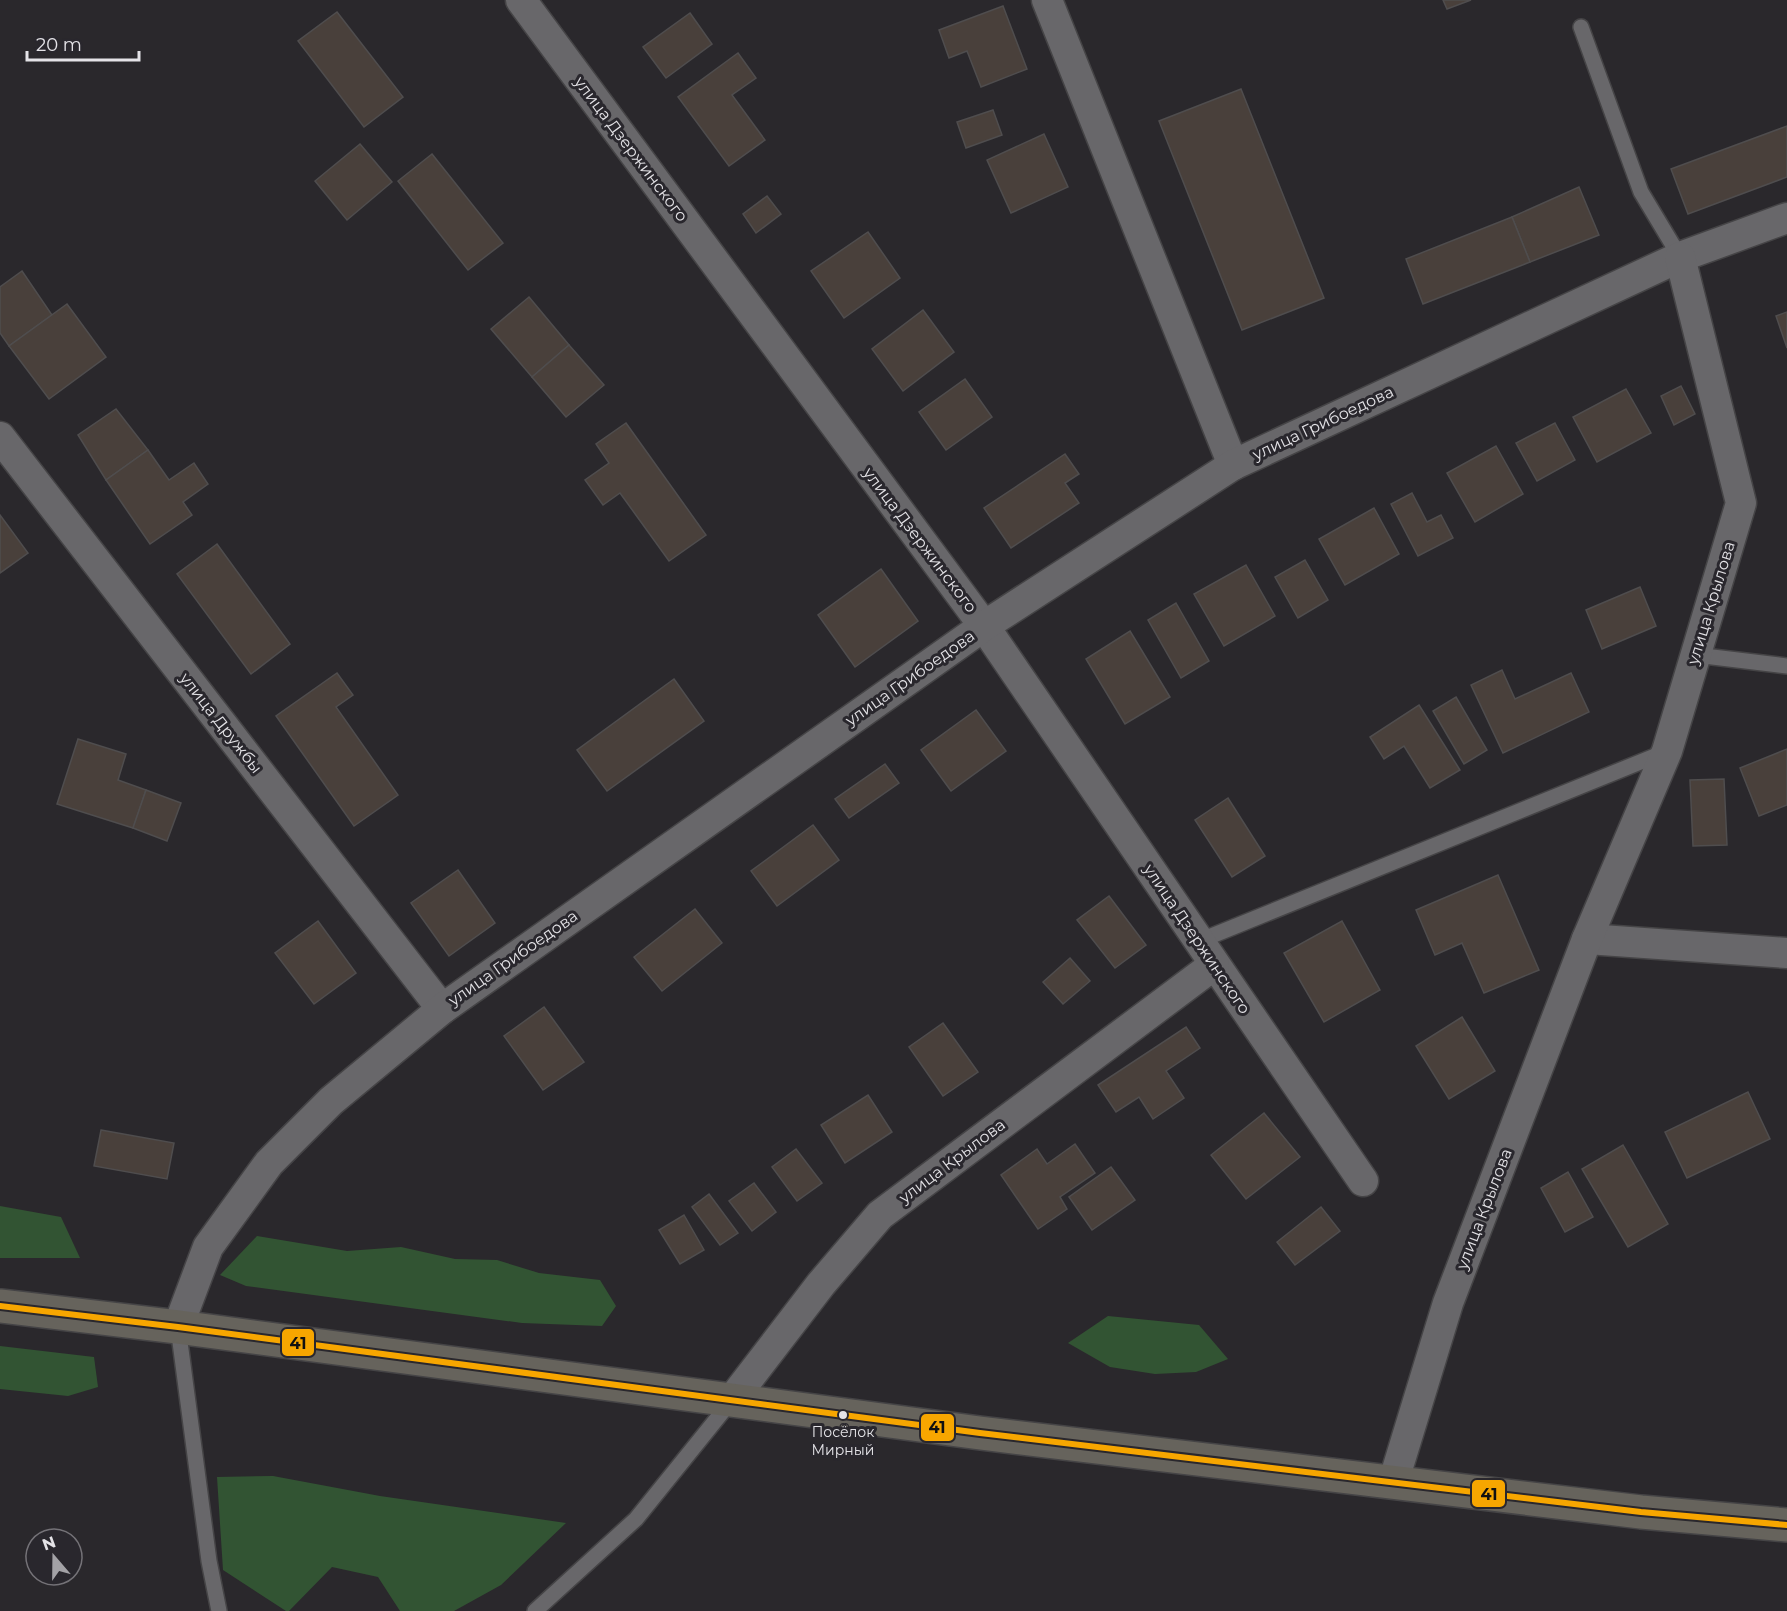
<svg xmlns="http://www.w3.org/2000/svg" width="1787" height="1611" font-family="Montserrat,sans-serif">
<rect width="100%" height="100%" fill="#2a282c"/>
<g fill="#325433">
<polygon points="0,1206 61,1217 80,1258 0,1258"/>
<polygon points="257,1236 347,1251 401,1247 455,1259 497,1260 539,1273 600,1280 616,1306 602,1326 522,1323 246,1286 220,1275"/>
<polygon points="1108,1316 1199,1325 1228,1359 1196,1372 1155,1374 1110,1367 1068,1343"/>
<polygon points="0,1346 94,1357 98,1387 68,1396 0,1389"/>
<polygon points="273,1476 380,1496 566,1523 501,1585 454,1611 400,1611 378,1577 332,1567 289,1611 286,1611 223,1570 217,1477"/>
</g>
<g fill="#49403b" stroke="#4f4d4e" stroke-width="1.5">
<polygon points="1443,0 1471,0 1447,9"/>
<polygon points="1003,6 1027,69 981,87 967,51 949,58 939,30"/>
<polygon points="337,12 403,97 364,127 298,41"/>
<polygon points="690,13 712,44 666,78 643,47"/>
<polygon points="738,53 756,78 732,95 765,140 729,166 678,97"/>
<polygon points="1241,89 1324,298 1242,330 1159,121"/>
<polygon points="993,110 1002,135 966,148 957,122"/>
<polygon points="1787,126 1787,177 1688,214 1671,169"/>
<polygon points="1044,134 1068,187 1011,213 987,160"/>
<polygon points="360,144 392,182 347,220 315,181"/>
<polygon points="432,154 503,243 468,270 398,181"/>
<polygon points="1579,187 1599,235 1530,262 1512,217"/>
<polygon points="767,196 781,214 756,233 743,214"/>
<polygon points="1512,217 1530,262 1423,304 1406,259"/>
<polygon points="868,232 900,278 844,318 811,271"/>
<polygon points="22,271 52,315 9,346 0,333 0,287"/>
<polygon points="529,297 569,345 532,377 491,329"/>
<polygon points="67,304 106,357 49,399 9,346"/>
<polygon points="923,310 954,352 903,391 872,349"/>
<polygon points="1787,312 1787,348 1776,316"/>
<polygon points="569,345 604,385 566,417 532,377"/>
<polygon points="965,379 992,417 946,450 919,412"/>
<polygon points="1681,386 1695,414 1674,425 1661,396"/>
<polygon points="1626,389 1651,433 1597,462 1573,417"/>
<polygon points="116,409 148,450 106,480 78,435"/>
<polygon points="626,423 706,535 669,561 620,493 603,505 585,480 609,463 596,444"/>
<polygon points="1555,423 1575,460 1537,481 1516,443"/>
<polygon points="1496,446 1523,494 1475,522 1447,473"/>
<polygon points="148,450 169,480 194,463 208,484 183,502 192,515 150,544 106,480"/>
<polygon points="1065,454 1079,474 1065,483 1079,503 1011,548 984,508"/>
<polygon points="1412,493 1427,522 1441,515 1453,538 1418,556 1391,504"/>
<polygon points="1374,508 1399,554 1345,585 1319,539"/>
<polygon points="0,515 28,553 0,573"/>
<polygon points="217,544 290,644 251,674 177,574"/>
<polygon points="1305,560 1328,600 1298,618 1275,577"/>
<polygon points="1246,565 1275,616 1224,646 1194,594"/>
<polygon points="881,569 918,621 855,667 818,615"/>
<polygon points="1640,587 1656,626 1602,649 1586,610"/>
<polygon points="1176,603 1209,661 1181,678 1148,620"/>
<polygon points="1130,631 1170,697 1125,724 1086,659"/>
<polygon points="1502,670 1515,699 1571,673 1589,712 1503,753 1471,685"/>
<polygon points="337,673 353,695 336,707 398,795 354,826 276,716"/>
<polygon points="674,679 704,721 607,791 577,750"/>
<polygon points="1456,697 1487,750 1464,764 1433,711"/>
<polygon points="1419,705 1460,770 1430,788 1404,746 1384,759 1370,737"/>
<polygon points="976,710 1006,751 951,791 921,750"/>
<polygon points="78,739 126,754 118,780 146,790 133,828 57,804"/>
<polygon points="1787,749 1787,805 1759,816 1740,768"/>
<polygon points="885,764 899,783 849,818 835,799"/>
<polygon points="1724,779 1727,845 1693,846 1690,780"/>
<polygon points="146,790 181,803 167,841 133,828"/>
<polygon points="1228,798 1265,856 1232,877 1195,820"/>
<polygon points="813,825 839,860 777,906 751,871"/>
<polygon points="458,870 495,923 449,956 411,903"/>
<polygon points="1498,875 1539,970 1484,993 1462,943 1435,955 1416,910"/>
<polygon points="1109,896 1146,945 1115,968 1077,920"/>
<polygon points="695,909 722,943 662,991 634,957"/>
<polygon points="318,921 356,973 314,1004 275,953"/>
<polygon points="1342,921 1380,990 1324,1022 1284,953"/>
<polygon points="1070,958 1090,981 1063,1004 1043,982"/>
<polygon points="544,1007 584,1062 543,1090 504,1036"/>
<polygon points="1462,1017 1495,1071 1449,1099 1416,1046"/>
<polygon points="943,1023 978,1072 943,1096 909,1047"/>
<polygon points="1186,1027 1200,1048 1166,1071 1184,1098 1153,1119 1139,1097 1116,1112 1098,1085"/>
<polygon points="1748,1092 1770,1139 1687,1178 1665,1132"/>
<polygon points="868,1095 892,1132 845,1163 821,1125"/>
<polygon points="1264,1113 1300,1157 1246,1199 1211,1155"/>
<polygon points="101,1130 174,1143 167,1179 94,1166"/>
<polygon points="1075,1144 1095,1173 1060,1197 1067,1209 1038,1229 1001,1175 1037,1149 1047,1164"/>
<polygon points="1623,1145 1668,1224 1628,1247 1582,1169"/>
<polygon points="796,1149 822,1183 797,1201 772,1167"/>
<polygon points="1111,1167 1135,1200 1092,1230 1069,1197"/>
<polygon points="1568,1172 1593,1217 1565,1232 1541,1188"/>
<polygon points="754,1183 776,1212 752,1231 729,1201"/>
<polygon points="709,1194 738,1233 720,1245 692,1207"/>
<polygon points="1321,1207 1340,1231 1295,1265 1277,1242"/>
<polygon points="684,1215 704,1250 680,1264 659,1230"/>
</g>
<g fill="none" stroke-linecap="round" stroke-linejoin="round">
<defs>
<g id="lane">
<polyline points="1581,27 1641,192 1680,257"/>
<polyline points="1696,655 1787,666"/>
<polyline points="1199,941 1665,752"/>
<polyline points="178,1327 209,1561 219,1611"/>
<polyline points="535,1611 636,1519 732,1400"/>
</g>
<g id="street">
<polyline points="521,0 984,626 1363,1181"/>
<polyline points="1047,0 1233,465"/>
<polyline points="0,437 442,1009"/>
<polyline points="1587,939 1787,953"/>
<polyline points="178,1327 208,1247 269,1163 331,1101 442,1009 984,626 1233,465 1680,257 1787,218"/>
<polyline points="732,1400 821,1284 880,1215 1214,965"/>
<polyline points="1393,1483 1448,1303 1587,939 1667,751 1741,503 1680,257"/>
</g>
<polyline id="highway" points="0,1306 178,1327 980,1433 1641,1512 1787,1525"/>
</defs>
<use href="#lane" stroke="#454446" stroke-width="18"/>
<use href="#street" stroke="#454446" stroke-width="33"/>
<use href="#highway" stroke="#454446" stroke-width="36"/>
<use href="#lane" stroke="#68676a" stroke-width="15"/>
<use href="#street" stroke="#68676a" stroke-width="30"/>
<use href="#highway" stroke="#66635c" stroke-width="33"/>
<defs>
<polyline id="bus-1" points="0,1306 178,1327 980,1433 1641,1512 1787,1525"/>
</defs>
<use href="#bus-1" stroke="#29272d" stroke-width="10"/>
<use href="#bus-1" stroke="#f7a600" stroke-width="6"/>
</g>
<circle fill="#e4e3e7" stroke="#29272d" stroke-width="2" cx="843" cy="1415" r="5"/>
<g text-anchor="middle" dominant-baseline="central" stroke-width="6" stroke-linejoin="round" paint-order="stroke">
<g font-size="14" fill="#e4e3e7" stroke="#29272d">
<text x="843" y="1432">Посёлок<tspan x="843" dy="18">Мирный</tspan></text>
</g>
<g font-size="16" fill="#e4e3e7" stroke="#29272d">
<text transform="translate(631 149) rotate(53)">улица Дзержинского</text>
<text transform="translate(1323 423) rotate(-25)">улица Грибоедова</text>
<text transform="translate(920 540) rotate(53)">улица Дзержинского</text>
<text transform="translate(1711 603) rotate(-73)">улица Крылова</text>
<text transform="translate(910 678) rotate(-35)">улица Грибоедова</text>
<text transform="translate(221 723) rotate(52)">улица Дружбы</text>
<text transform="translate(1197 939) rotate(56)">улица Дзержинского</text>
<text transform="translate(513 958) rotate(-35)">улица Грибоедова</text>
<text transform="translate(952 1161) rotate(-37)">улица Крылова</text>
<text transform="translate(1484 1209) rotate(-69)">улица Крылова</text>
</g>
</g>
<g stroke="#29272d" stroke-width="2">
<rect x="281" y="1328" width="34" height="29" rx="6" fill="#f7a600"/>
<rect x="920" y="1413" width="35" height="29" rx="6" fill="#f7a600"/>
<rect x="1471" y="1479" width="35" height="29" rx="6" fill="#f7a600"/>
</g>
<g font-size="16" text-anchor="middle" font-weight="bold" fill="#111">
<text x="298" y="1349">41</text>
<text x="937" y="1433">41</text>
<text x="1489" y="1500">41</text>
</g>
<g transform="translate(54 1557) rotate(340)"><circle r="28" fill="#29272d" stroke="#747277" stroke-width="1.5"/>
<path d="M0-4.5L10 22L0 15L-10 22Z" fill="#a3a2a6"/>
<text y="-9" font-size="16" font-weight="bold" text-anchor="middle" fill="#e4e3e7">N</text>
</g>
<path d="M27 51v9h112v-9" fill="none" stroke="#e4e3e7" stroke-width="3"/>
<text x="36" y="51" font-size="18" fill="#e4e3e7" stroke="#29272d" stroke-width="4.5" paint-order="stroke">20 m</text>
</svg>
